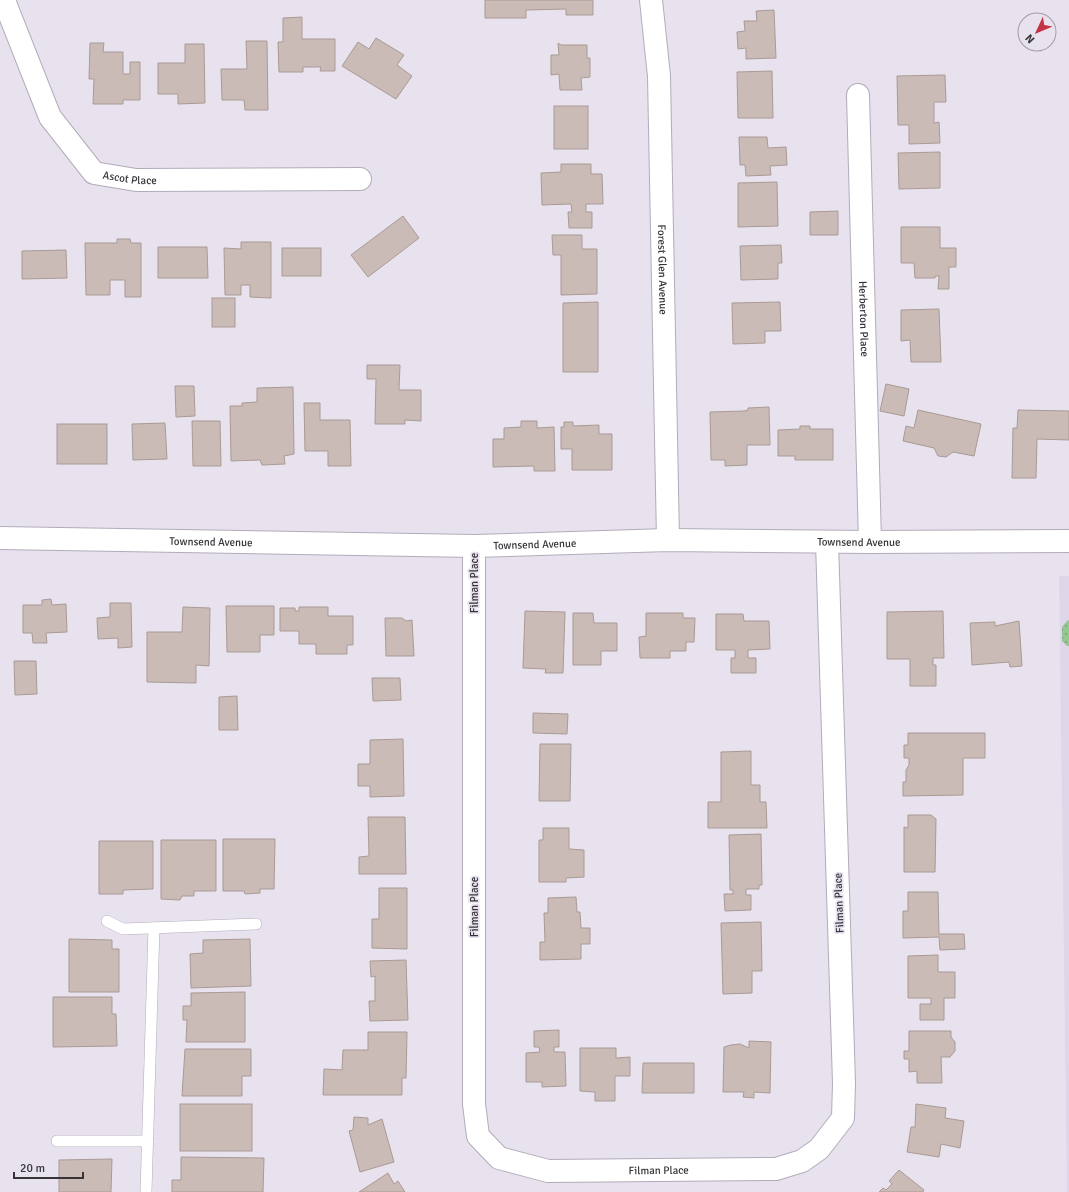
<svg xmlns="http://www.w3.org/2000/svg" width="1069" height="1192" font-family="Signika,sans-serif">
<defs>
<pattern id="park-dots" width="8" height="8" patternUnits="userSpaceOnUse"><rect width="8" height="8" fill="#94c794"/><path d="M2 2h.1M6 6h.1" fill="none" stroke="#7aa27a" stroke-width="1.8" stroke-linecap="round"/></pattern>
</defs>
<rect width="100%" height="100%" fill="#e8e2ef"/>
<polygon fill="#dfd6e9" points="1059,576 1069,576 1069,1192 1067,1192"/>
<polygon fill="url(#park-dots)" points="1069,620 1069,646 1067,646 1062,641 1062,627 1067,621"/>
<g fill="#cabbb6" stroke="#a99a94">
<polygon points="485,0 593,0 593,15 566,15 566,9 526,10 526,18 485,18"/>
<polygon points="774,10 776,58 746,59 746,48 738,49 737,32 745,31 744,21 757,21 756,11"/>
<polygon points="302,17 302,39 335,39 335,71 320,71 321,67 303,67 303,72 279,72 278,42 283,42 283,18"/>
<polygon points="376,38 404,55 397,65 412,76 396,99 342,66 358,42 369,49"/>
<polygon points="246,41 267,41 268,110 245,110 244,100 222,100 221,69 247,69"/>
<polygon points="90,43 104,43 103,52 123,52 123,74 130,74 130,62 140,62 140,100 123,100 123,104 93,104 94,79 89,79"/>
<polygon points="558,43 561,45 587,45 587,58 590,58 590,77 581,78 582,90 560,90 559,74 551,75 551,55 559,55"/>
<polygon points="185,44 204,44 205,103 178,104 178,94 158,94 158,63 185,63"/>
<polygon points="772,71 773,118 738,118 737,72"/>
<polygon points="945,75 946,102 934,102 934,123 939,122 940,143 909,144 909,125 898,125 897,76"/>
<rect x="554" y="106" width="34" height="43"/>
<polygon points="739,137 767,137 768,148 786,147 787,165 770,166 771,175 746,176 745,165 740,165"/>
<polygon points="940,152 940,188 899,189 898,153"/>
<polygon points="561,164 591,164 591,174 602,174 603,204 586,204 586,212 592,212 592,228 569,228 568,212 572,212 571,204 542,205 541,173 561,172"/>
<polygon points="777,182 778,226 738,227 738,183"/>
<polygon points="838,211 838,235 810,235 810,212"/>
<polygon points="403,216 419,238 368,277 351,255"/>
<polygon points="901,227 940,227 940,248 956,248 956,267 949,267 949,289 938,289 939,276 935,276 935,278 915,278 914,263 901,263"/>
<polygon points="552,235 582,235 582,249 597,249 597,294 561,295 561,255 553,255"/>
<polygon points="117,239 130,239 131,243 141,243 141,297 125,297 125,280 110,280 110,295 86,295 85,243 117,243"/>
<polygon points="241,242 271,242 271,298 250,297 250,285 241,285 241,295 225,295 224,248 241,249"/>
<polygon points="781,245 782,263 778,263 778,279 741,280 740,246"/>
<polygon points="158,247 207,247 208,278 158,278"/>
<rect x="282" y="248" width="39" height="28"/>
<polygon points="66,250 67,278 22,279 22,251"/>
<rect x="212" y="298" width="23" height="29"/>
<polygon points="598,302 598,372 563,372 563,303"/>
<polygon points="780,302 781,331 765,331 765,343 733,344 732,303"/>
<polygon points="939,309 941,362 911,362 910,340 901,341 901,310"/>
<polygon points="367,365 400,365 399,390 421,390 421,421 405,420 405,424 375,424 376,379 367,379"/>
<polygon points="886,384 909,389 904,416 880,411"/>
<polygon points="175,386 194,386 195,416 176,417"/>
<polygon points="293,387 294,454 284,456 285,464 262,465 260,460 231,461 230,406 242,406 242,403 257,402 257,388"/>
<polygon points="304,403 320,403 320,420 350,420 351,466 328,466 328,451 305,451"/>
<polygon points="769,407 770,445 747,445 747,465 725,466 725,460 711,460 710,412 744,411 748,410 748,408"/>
<polygon points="918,410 981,424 974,456 953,452 946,457 938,456 934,448 903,441 906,426 914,428"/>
<polygon points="1018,410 1069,411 1069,440 1037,439 1036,478 1012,478 1013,428 1017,428"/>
<polygon points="192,421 220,421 221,466 193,466"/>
<polygon points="521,421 537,421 537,428 554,427 555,471 534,471 534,466 493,467 493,439 504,439 504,428 521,427"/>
<polygon points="564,422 573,422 573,426 599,425 599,434 612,434 612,470 572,470 572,449 561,449 561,427 564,427"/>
<polygon points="165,423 167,459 133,460 132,424"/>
<rect x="57" y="424" width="50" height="40"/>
<polygon points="800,426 810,426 810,429 833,429 833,460 795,460 795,456 778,456 778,430 800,429"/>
<polygon points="51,599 52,605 66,604 67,632 46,633 47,643 33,643 32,633 23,633 23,605 42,605 42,600"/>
<polygon points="110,603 131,603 132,647 118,648 118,638 98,639 97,618 110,617"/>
<polygon points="226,606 274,606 274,635 260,635 260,652 227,652"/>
<polygon points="183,607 210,608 209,666 196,665 196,683 147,682 147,632 182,632"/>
<polygon points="299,607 328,607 328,616 353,616 353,645 347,645 347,654 316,654 316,644 299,644 299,631 280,631 280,608 295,608 295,611 299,611"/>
<polygon points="525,611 565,612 563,673 545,673 546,669 523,668"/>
<polygon points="943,611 944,658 933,658 933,665 936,665 936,686 910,686 910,659 887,659 887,612"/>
<polygon points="573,613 593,613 594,623 617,623 617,651 601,651 601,665 573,665"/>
<polygon points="646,613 683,613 683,618 695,618 694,642 686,642 686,651 670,651 670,658 640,658 639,637 646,636"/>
<polygon points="716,614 743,614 744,621 769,621 770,649 748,650 748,658 756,658 756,673 731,673 731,658 735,658 735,650 716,650"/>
<polygon points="385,618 402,618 406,621 412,620 414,656 386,656"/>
<polygon points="1019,621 1022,666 1010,667 1009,662 972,665 970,623 995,622 995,626"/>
<polygon points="14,661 36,661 37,694 15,695"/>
<polygon points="372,678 400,678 401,700 373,701"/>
<polygon points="237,696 238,730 219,730 219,697"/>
<polygon points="533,713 568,714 567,734 533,733"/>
<polygon points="908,733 985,733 985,758 963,758 963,795 903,796 903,782 906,782 906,770 909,765 909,758 904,758 904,745 908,745"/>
<polygon points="403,739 404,796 370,797 370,786 358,786 358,764 370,764 370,740"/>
<polygon points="540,744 571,744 570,801 539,801"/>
<polygon points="751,751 751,785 760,785 760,802 766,802 767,828 708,828 708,802 721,802 721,752"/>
<polygon points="908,815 931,815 936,819 935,872 904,872 904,827 908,828"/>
<polygon points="368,817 405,817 406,874 359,874 359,857 369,856"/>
<polygon points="543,828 569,828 569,849 584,850 584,877 566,878 566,882 539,882 539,840 543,840"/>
<polygon points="761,834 762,885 759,885 759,889 746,889 746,895 751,895 751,910 725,911 724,894 733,894 733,890 730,890 729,835"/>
<polygon points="223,839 275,839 274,889 260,889 260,893 245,894 244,891 223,891"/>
<polygon points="161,840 216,840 216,891 194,891 194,896 182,896 180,900 161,899"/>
<polygon points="99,841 153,841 153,889 123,890 123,894 99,894"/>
<polygon points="379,888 407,888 407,949 372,948 372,919 379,919"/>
<polygon points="908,892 938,892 939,934 964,934 965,949 940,950 939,937 903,938 903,911 908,911"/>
<polygon points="576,897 577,912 580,912 581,928 590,928 590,944 581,944 581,959 540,960 540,942 545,942 544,913 548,913 548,898"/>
<polygon points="761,922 762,971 752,971 752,993 723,994 721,923"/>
<polygon points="69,939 112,940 112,949 119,949 119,992 69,992"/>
<polygon points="250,939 251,986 191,988 190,954 203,953 203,940"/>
<polygon points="938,955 938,972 955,972 955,998 944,998 944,1020 920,1020 920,1004 931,1004 931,998 908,998 908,956"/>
<polygon points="406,960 408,1020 370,1021 369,1001 375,1001 375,976 371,977 370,961"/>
<polygon points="245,992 245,1042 186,1042 187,1020 183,1020 183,1006 191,1006 191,993"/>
<polygon points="53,997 112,997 112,1014 116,1014 117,1046 53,1047"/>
<polygon points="559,1030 559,1047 554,1047 554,1052 565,1052 566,1086 542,1087 542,1082 526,1082 526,1053 540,1052 539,1047 534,1047 534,1031"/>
<polygon points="909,1031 951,1031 951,1037 955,1042 955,1051 950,1057 941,1057 942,1083 917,1083 917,1071 909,1072 909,1059 904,1059 904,1051 909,1051"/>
<polygon points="368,1032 407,1032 406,1078 402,1078 402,1095 323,1095 324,1069 342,1070 343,1050 368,1050"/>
<polygon points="749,1041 771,1042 770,1093 754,1092 754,1098 743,1097 744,1092 723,1092 724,1047 731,1045 740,1044 749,1048"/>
<polygon points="580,1048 616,1048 616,1058 630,1057 630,1076 615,1076 615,1101 595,1101 595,1092 580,1091"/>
<polygon points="185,1049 251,1049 251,1076 242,1076 242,1096 182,1096"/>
<polygon points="643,1063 694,1063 694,1093 642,1093"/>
<rect x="180" y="1104" width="72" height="47"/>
<polygon points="916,1104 946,1108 945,1118 964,1121 960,1148 941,1144 939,1157 907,1152 911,1127 915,1127"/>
<polygon points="354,1117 368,1118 368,1125 382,1119 394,1162 360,1172 349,1131 353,1130"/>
<polygon points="181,1157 264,1158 263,1192 172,1192 172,1180 181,1180"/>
<polygon points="112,1159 111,1192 59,1192 59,1160"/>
<polygon points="899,1170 924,1190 923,1192 879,1192 883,1188 886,1190 892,1184 889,1181"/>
<polygon points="388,1173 394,1184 398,1181 405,1192 359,1192"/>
</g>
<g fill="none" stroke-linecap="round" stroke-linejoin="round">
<defs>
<g id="lane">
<polyline points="107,921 123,929 256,924"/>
<polyline points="57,1141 148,1141"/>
<polyline points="146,1192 154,928"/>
</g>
<g id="street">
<path id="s1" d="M651,0L659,76L668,540"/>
<path id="s2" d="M5,3L50,117L94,173L136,180L360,179"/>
<path id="s3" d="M858,95L870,542"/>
<path id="s4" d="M474,546V1104L478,1136L499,1158L548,1171L776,1169L802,1161L819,1149L843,1118L844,1083L827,542"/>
</g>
<g id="secondary">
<path id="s5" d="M0,538L474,546L668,540L870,542L1069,541"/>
</g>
</defs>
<use href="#lane" stroke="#b2acb9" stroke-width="12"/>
<use href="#street" stroke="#b2acb9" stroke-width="24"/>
<use href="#secondary" stroke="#b2acb9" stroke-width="24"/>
<use href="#lane" stroke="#fff" stroke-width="11"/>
<use href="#street" stroke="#fff" stroke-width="22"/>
<use href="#secondary" stroke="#fff" stroke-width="22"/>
</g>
<g text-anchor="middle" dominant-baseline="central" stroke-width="3.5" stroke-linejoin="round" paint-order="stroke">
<g font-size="11" fill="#363439" stroke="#e8e2ef">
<text stroke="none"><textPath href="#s2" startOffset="230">Ascot Place</textPath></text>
<text stroke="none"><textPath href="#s1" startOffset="270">Forest Glen Avenue</textPath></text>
<text stroke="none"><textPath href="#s3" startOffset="224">Herberton Place</textPath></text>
<text stroke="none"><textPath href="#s5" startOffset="211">Townsend Avenue</textPath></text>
<text stroke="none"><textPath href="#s5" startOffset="859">Townsend Avenue</textPath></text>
<text stroke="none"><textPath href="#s5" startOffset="535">Townsend Avenue</textPath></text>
<text transform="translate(474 583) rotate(-90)">Filman Place</text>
<text transform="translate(839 903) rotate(-92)">Filman Place</text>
<text transform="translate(474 907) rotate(-90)">Filman Place</text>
<text stroke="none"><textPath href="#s4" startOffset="782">Filman Place</textPath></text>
</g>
</g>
<g transform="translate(1037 32) rotate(226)"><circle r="19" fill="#e8e2ef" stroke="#a19ca6"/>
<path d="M0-3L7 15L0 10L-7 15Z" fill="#c43345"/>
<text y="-6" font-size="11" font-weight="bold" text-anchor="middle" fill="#363439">N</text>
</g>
<path d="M14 1172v6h69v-6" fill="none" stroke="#363439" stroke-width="2"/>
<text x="20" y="1172" font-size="12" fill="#363439" stroke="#e8e2ef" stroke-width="3" paint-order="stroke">20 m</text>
</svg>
